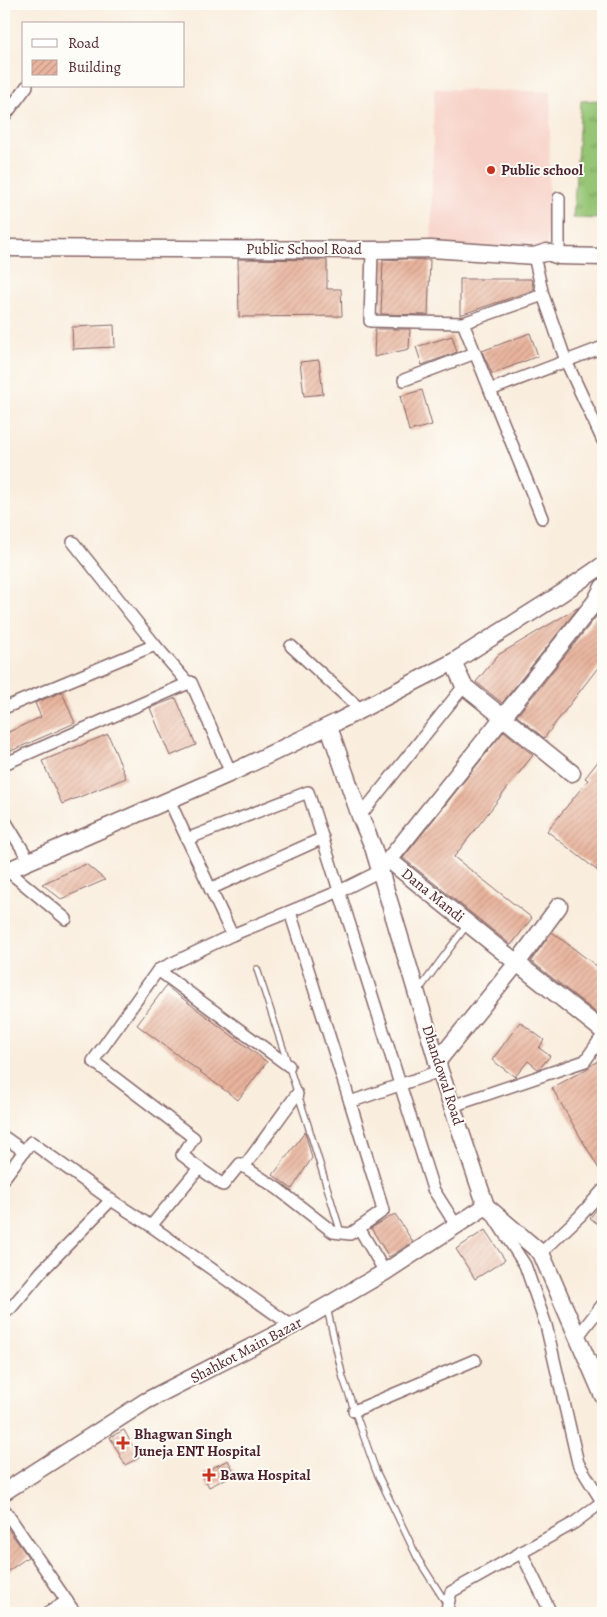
<svg xmlns="http://www.w3.org/2000/svg" width="607" height="1617" font-family="Alegreya,serif">
<defs>
<pattern id="grass-tufts" width="24" height="20" patternUnits="userSpaceOnUse" patternTransform="scale(1.25)"><rect width="24" height="20" fill="#95c574"/><path d="M3 7l-1-3M5 7V3M7 7l1-3M15 17l-1-3M17 17v-4M19 17l1-3" fill="none" stroke="#7c9f5f"/></pattern>
<pattern id="building-hatch" width="6" height="6" patternUnits="userSpaceOnUse" patternTransform="scale(1.25)"><rect width="6" height="6" fill="#e8b49d"/><path d="M-1 1l2-2M0 6l6-6M5 7l2-2" fill="none" stroke="#c89a87"/></pattern>
</defs>
<rect width="100%" height="100%" fill="#fdfcf7"/>
<filter id="ink" filterUnits="userSpaceOnUse"><feTurbulence type="fractalNoise" baseFrequency=".02" numOctaves="2"/><feDisplacementMap in="SourceGraphic" scale="10" xChannelSelector="R" yChannelSelector="G"/><feConvolveMatrix kernelMatrix="1 2 1 2 8 2 1 2 1" color-interpolation-filters="sRGB"/></filter>
<filter id="wash" filterUnits="userSpaceOnUse"><feTurbulence type="fractalNoise" baseFrequency=".0096" numOctaves="4" result="noise"/><feDisplacementMap in="SourceGraphic" scale="20" xChannelSelector="R" yChannelSelector="G"/><feGaussianBlur stdDeviation="1.12" result="paint"/><feColorMatrix in="noise" values="0 0 0 0 0 0 0 0 0 0 0 0 0 0 0 0 0 1.4 0 .05"/><feComposite in="paint" operator="in"/></filter>
<g filter="url(#wash)">
<rect width="100%" height="100%" fill="#f9eddd"/>
<polygon fill="#f7d1c7" points="434,89 551,92 547,252 431,249"/>
<polygon fill="url(#grass-tufts)" stroke="#707250" points="603,100 603,219 573,218 581,101"/>
<g id="blocks">
<g fill="url(#building-hatch)">
<polygon points="238,259 327,260 327,289 341,289 342,316 239,317"/>
<polygon points="405,259 430,260 428,315 381,314 383,260"/>
<polygon points="460,279 531,279 534,290 460,315"/>
<polygon points="114,325 115,347 73,349 72,327"/>
<polygon points="375,329 410,329 409,349 374,357"/>
<polygon points="530,333 538,356 492,374 482,351"/>
<polygon points="452,336 457,352 422,365 416,347"/>
<polygon points="319,360 323,394 304,396 300,362"/>
<polygon points="422,390 432,425 409,431 400,396"/>
<polygon points="579,607 502,703 476,682 498,655"/>
<polygon points="603,608 603,661 544,738 517,716"/>
<polygon points="62,692 75,723 4,754 4,734 41,717 35,703"/>
<polygon points="176,698 196,745 170,756 150,708"/>
<polygon points="504,731 533,755 454,857 532,918 511,945 403,858"/>
<polygon points="108,734 126,778 62,804 42,761"/>
<polygon points="603,755 603,875 547,831 588,780 585,778"/>
<polygon points="86,864 105,880 61,899 42,884"/>
<polygon points="552,932 603,971 603,1018 531,961"/>
<polygon points="166,986 267,1062 238,1100 137,1025"/>
<polygon points="520,1022 544,1040 539,1048 550,1056 540,1068 538,1069 528,1061 515,1077 492,1060"/>
<polygon points="603,1057 603,1176 552,1088 588,1068"/>
<polygon points="305,1132 312,1158 292,1189 273,1175"/>
<polygon points="603,1201 603,1228 590,1218"/>
<polygon points="395,1214 413,1242 389,1257 371,1228"/>
<polygon points="485,1230 505,1260 475,1279 456,1249"/>
<polygon points="124,1430 139,1458 125,1465 110,1437"/>
<polygon points="228,1460 235,1474 209,1487 202,1473"/>
<polygon points="4,1523 28,1557 4,1574"/>
</g>
</g>
</g>
<g filter="url(#ink)">
<use href="#blocks" fill-opacity="0" stroke="#876769" stroke-width="1"/>
<g fill="none" stroke-linecap="round" stroke-linejoin="round">
<defs>
<g id="lane">
<polyline points="257,969 307,1122 341,1233"/>
<polyline points="419,990 467,925"/>
<polyline points="327,1308 343,1378 376,1471 418,1559 448,1606"/>
</g>
<g id="street">
<polyline points="4,117 27,86"/>
<polyline points="372,250 370,321 463,323"/>
<polyline points="534,256 543,295 566,361 603,441"/>
<polyline points="559,256 559,198"/>
<polyline points="543,295 463,323 490,390 603,347"/>
<polyline points="404,380 475,353"/>
<polyline points="490,390 542,518"/>
<polyline points="73,542 155,645 188,683"/>
<polyline points="291,646 361,710"/>
<polyline points="4,708 155,645"/>
<polyline points="4,764 191,682 231,773"/>
<polyline points="169,800 232,935"/>
<polyline points="360,816 464,686"/>
<polyline points="4,819 29,860"/>
<polyline points="187,839 308,792 433,1189 456,1225"/>
<polyline points="7,870 66,919"/>
<polyline points="210,889 323,838"/>
<polyline points="290,912 350,1102"/>
<polyline points="158,970 289,1066"/>
<polyline points="452,1106 585,1061 603,1035"/>
<polyline points="4,1137 24,1151"/>
<polyline points="244,1167 297,1094"/>
<polyline points="199,1168 223,1185 240,1164 278,1189 333,1232 350,1234 359,1228"/>
<polyline points="4,1178 31,1142 111,1200 151,1226"/>
<polyline points="495,1219 525,1265 546,1325 578,1463 603,1503"/>
<polyline points="541,1253 580,1216 603,1190"/>
<polyline points="385,1272 359,1228 383,1211 379,1196 350,1102 440,1071"/>
<polyline points="4,1313 11,1308 41,1272 111,1200"/>
<polyline points="292,1326 151,1226 199,1168 182,1155 194,1138 93,1061 158,970 232,935 340,891 380,871"/>
<polyline points="578,1336 603,1304"/>
<polyline points="354,1411 475,1360"/>
<polyline points="4,1509 75,1613"/>
<polyline points="521,1552 551,1613"/>
<polyline points="48,1613 67,1601"/>
<polyline points="446,1613 451,1592 574,1523 602,1502"/>
</g>
<g id="secondary">
<polyline points="4,248 372,250 431,249 534,256 547,252 559,256 603,257"/>
<polyline points="453,662 464,686 572,773"/>
<polyline points="329,727 360,816 373,847 440,1071 486,1206 541,1253 603,1396"/>
<polyline points="4,872 231,773 337,722 453,662 562,593 603,565"/>
<polyline points="559,906 517,963 389,860 595,602 603,587"/>
<polyline points="437,1062 517,963 603,1031"/>
<polyline points="4,1492 146,1401 292,1326 385,1272 486,1206"/>
</g>
</defs>
<use href="#lane" stroke="#876769" stroke-width="8"/>
<use href="#street" stroke="#876769" stroke-width="14"/>
<use href="#secondary" stroke="#876769" stroke-width="19"/>
<use href="#lane" stroke="#fff" stroke-width="5.5"/>
<use href="#street" stroke="#fff" stroke-width="11"/>
<use href="#secondary" stroke="#fff" stroke-width="16"/>
</g>
</g>
<g fill="#c8321e" stroke="#fdfcf7" stroke-width="2">
<circle cx="491" cy="170" r="5"/>
<path d="M120.5 1435.5h5v5h5v5h-5v5h-5v-5h-5v-5h5z"/>
<path d="M206.5 1467.5h5v5h5v5h-5v5h-5v-5h-5v-5h5z"/>
</g>
<g text-anchor="middle" dominant-baseline="central" stroke-width="4" stroke-linejoin="round" paint-order="stroke">
<g font-size="15" font-weight="bold" fill="#4a1f2b" stroke="#fdfcf7" text-anchor="start">
<text x="501" y="170">Public school</text>
<text x="134" y="1434">Bhagwan Singh<tspan x="134" dy="17">Juneja ENT Hospital</tspan></text>
<text x="220" y="1475">Bawa Hospital</text>
</g>
<g font-size="15" fill="#4a1f2b" stroke="#fdfcf7">
<text x="304" y="249">Public School Road</text>
<text transform="translate(433 895) rotate(39)">Dana Mandi</text>
<text transform="translate(443 1075) rotate(72)">Dhandowal Road</text>
<text transform="translate(246 1350) rotate(-28)">Shahkot Main Bazar</text>
</g>
</g>
<rect width="607" height="1617" fill="none" stroke="#fdfcf7" stroke-width="20"/>
<rect x="22" y="22" width="162" height="65" fill="#fdfcf7" stroke="#b5a4a5"/>
<rect x="32" y="39" width="25" height="8" fill="#ffffff" stroke="#b5a4a5"/>
<text x="68" y="48" font-size="15" fill="#4a1f2b">Road</text>
<rect x="32" y="60" width="25" height="15" fill="url(#building-hatch)" stroke="#b5a4a5"/>
<text x="68" y="72" font-size="15" fill="#4a1f2b">Building</text>
</svg>
